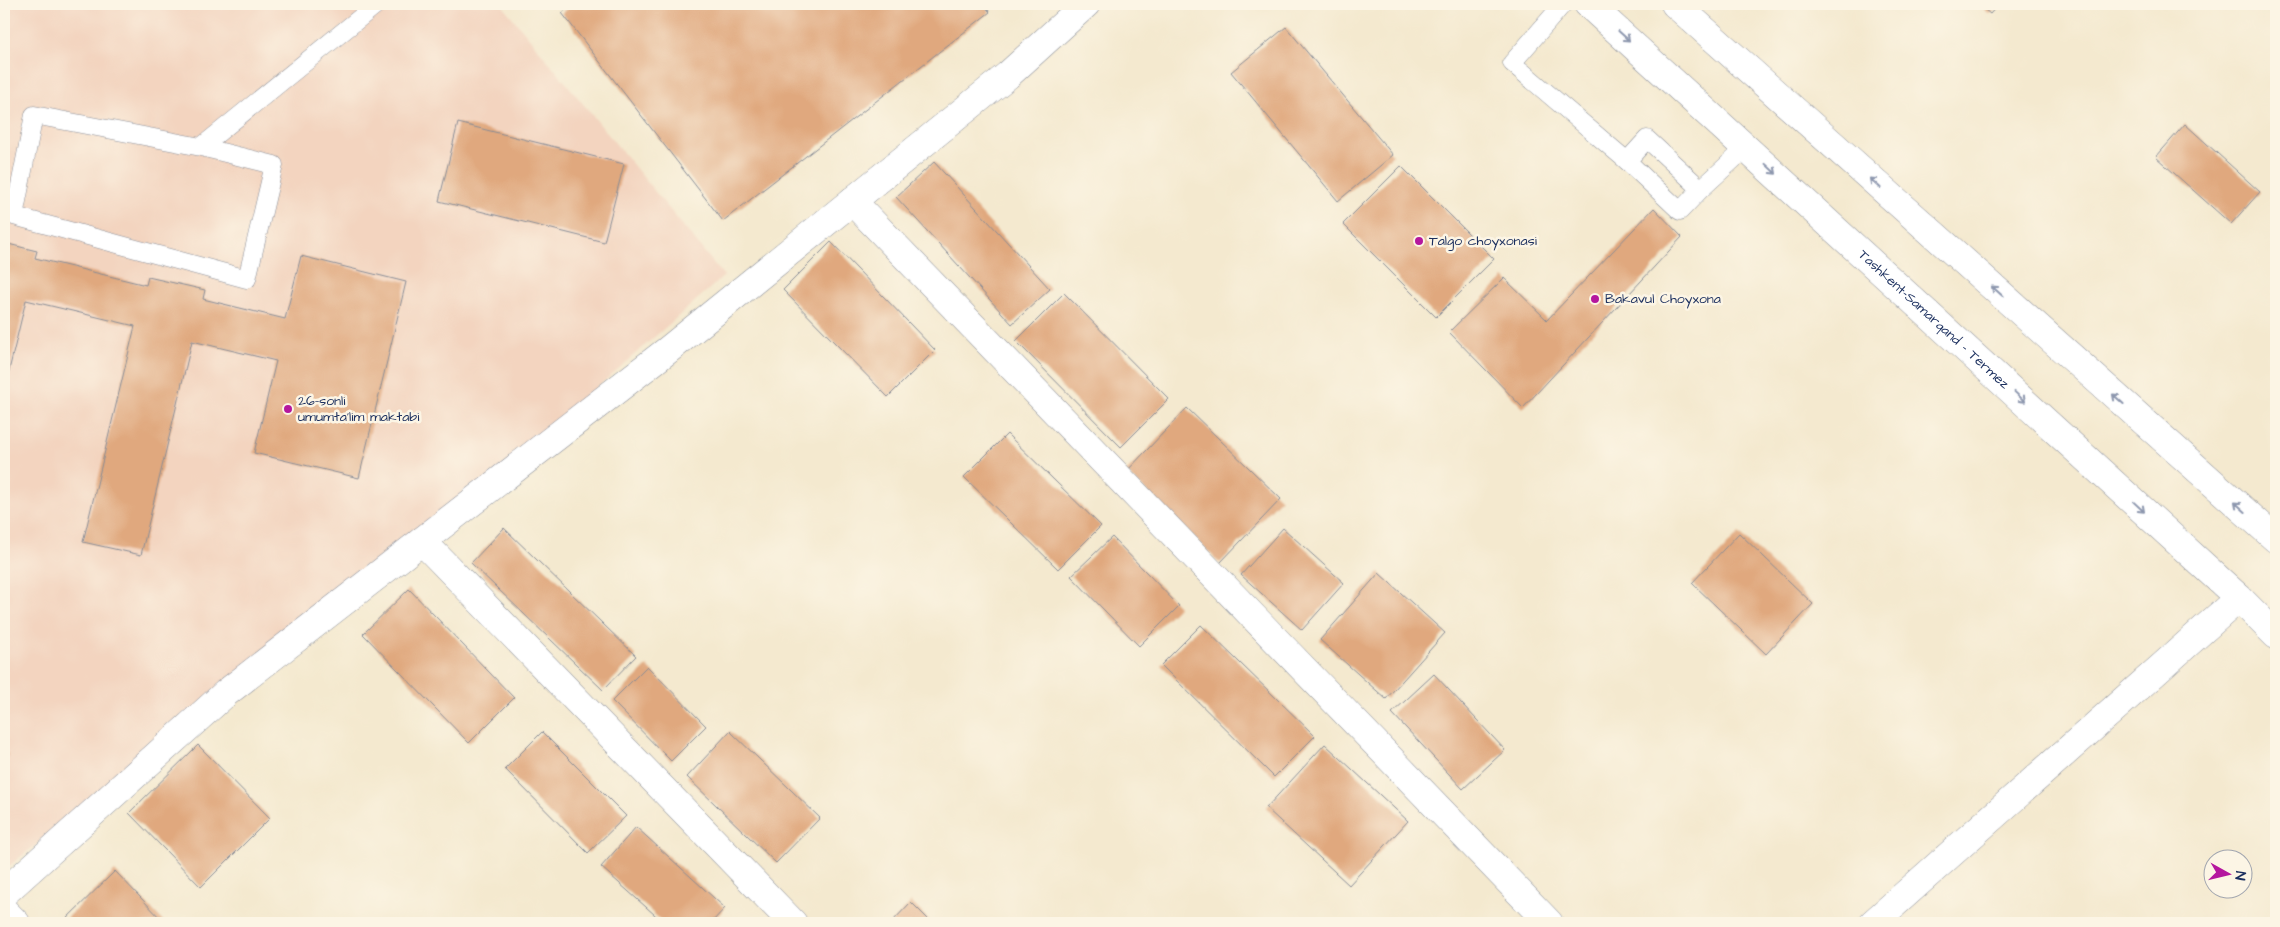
<svg xmlns="http://www.w3.org/2000/svg" width="2280" height="927" font-family="'Architects Daughter',sans-serif">
<rect width="100%" height="100%" fill="#fcf5e5"/>
<filter id="ink" filterUnits="userSpaceOnUse"><feTurbulence type="fractalNoise" baseFrequency=".02" numOctaves="2"/><feDisplacementMap in="SourceGraphic" scale="10" xChannelSelector="R" yChannelSelector="G"/><feConvolveMatrix kernelMatrix="1 2 1 2 8 2 1 2 1" color-interpolation-filters="sRGB"/></filter>
<filter id="wash" filterUnits="userSpaceOnUse"><feTurbulence type="fractalNoise" baseFrequency=".0096" numOctaves="4" result="noise"/><feDisplacementMap in="SourceGraphic" scale="20" xChannelSelector="R" yChannelSelector="G"/><feGaussianBlur stdDeviation="1.12" result="paint"/><feColorMatrix in="noise" values="0 0 0 0 0 0 0 0 0 0 0 0 0 0 0 0 0 1.4 0 .05"/><feComposite in="paint" operator="in"/></filter>
<g filter="url(#wash)">
<rect width="100%" height="100%" fill="#f4e9cf"/>
<polygon fill="#f3d4bf" points="4,4 505,4 503,6 724,276 422,541 4,870"/>
<g id="blocks">
<g fill="#e0a87e">
<polygon points="574,4 983,4 990,12 723,221 562,13"/>
<polygon points="1978,4 1999,4 1990,14"/>
<polygon points="1286,27 1393,155 1338,201 1231,72"/>
<polygon points="458,123 624,164 604,242 439,201"/>
<polygon points="2185,124 2260,192 2231,224 2156,157"/>
<polygon points="934,162 1050,289 1012,324 896,197"/>
<polygon points="1401,166 1494,259 1436,317 1343,224"/>
<polygon points="1654,208 1682,237 1523,408 1449,332 1504,278 1547,320"/>
<polygon points="831,242 935,350 888,397 783,290"/>
<polygon points="4,243 37,251 35,258 146,285 148,277 205,290 203,299 285,319 301,256 406,282 359,478 254,453 276,361 192,341 141,555 83,542 135,326 26,300 4,391"/>
<polygon points="1064,293 1169,399 1121,447 1016,341"/>
<polygon points="1187,408 1281,499 1220,563 1126,472"/>
<polygon points="1007,434 1101,526 1058,569 964,477"/>
<polygon points="504,528 636,656 603,690 471,563"/>
<polygon points="1283,528 1344,583 1302,630 1241,575"/>
<polygon points="1739,533 1813,604 1766,654 1692,583"/>
<polygon points="1112,537 1179,606 1139,646 1071,576"/>
<polygon points="1379,573 1445,633 1386,699 1320,640"/>
<polygon points="409,589 514,698 469,743 363,634"/>
<polygon points="1201,625 1315,736 1274,777 1161,665"/>
<polygon points="647,666 706,726 671,761 612,701"/>
<polygon points="1434,674 1505,750 1463,789 1392,713"/>
<polygon points="730,731 820,818 776,863 687,777"/>
<polygon points="542,732 626,816 588,853 505,769"/>
<polygon points="1325,744 1408,821 1349,885 1266,808"/>
<polygon points="198,745 270,818 201,887 129,813"/>
<polygon points="4,752 8,754 4,766"/>
<polygon points="636,827 725,908 711,923 664,923 601,867"/>
<polygon points="115,871 165,923 62,923"/>
<polygon points="911,902 932,923 891,923"/>
</g>
</g>
</g>
<g filter="url(#ink)">
<use href="#blocks" fill-opacity="0" stroke="#888c96" stroke-width="1"/>
<g fill="none" stroke-linecap="round" stroke-linejoin="round">
<defs>
<g id="lane">
<polyline points="1563,4 1512,63 1627,161"/>
<polyline points="201,147 274,165 247,279 14,216 34,115 201,147 377,4"/>
<polyline points="1701,189 1647,139 1627,161 1680,211 1701,189 1747,147"/>
</g>
<g id="street">
<polyline points="852,201 1549,923"/>
<polyline points="422,541 793,923"/>
<polyline points="4,893 226,693 668,350 1008,75 1086,4"/>
<polyline points="4,911 16,923"/>
<polyline points="1873,923 2239,598"/>
</g>
<g id="highway">
<path id="s1" d="M1588,4L2239,598L2276,635"/>
<polyline points="1675,4 2276,539"/>
</g>
</defs>
<use href="#lane" stroke="#888c96" stroke-width="19"/>
<use href="#street" stroke="#888c96" stroke-width="29"/>
<use href="#highway" stroke="#888c96" stroke-width="29"/>
<use href="#lane" stroke="#fff" stroke-width="18"/>
<use href="#street" stroke="#fff" stroke-width="28"/>
<use href="#highway" stroke="#fff" stroke-width="28"/>
</g>
<defs><path id="oneway-shaft" d="M-6 0H5M1.5-3L5.5 0L1.5 3" fill="none" stroke-width="1.6" stroke-linecap="round" stroke-linejoin="round" transform="scale(1.25)"/></defs>
<g stroke="#8d97ae">
<use href="#oneway-shaft" transform="translate(1624 36) rotate(42)"/>
<use href="#oneway-shaft" transform="translate(1771 169) rotate(43)"/>
<use href="#oneway-shaft" transform="translate(1875 183) rotate(-138)"/>
<use href="#oneway-shaft" transform="translate(1997 291) rotate(-138)"/>
<use href="#oneway-shaft" transform="translate(2020 397) rotate(43)"/>
<use href="#oneway-shaft" transform="translate(2118 399) rotate(-138)"/>
<use href="#oneway-shaft" transform="translate(2139 507) rotate(43)"/>
<use href="#oneway-shaft" transform="translate(2240 507) rotate(-138)"/>
</g>
</g>
<g fill="#b5179e" stroke="#fcf5e5" stroke-width="2">
<circle cx="1419" cy="241" r="5"/>
<circle cx="1595" cy="299" r="5"/>
<circle cx="288" cy="409" r="5"/>
</g>
<g text-anchor="middle" dominant-baseline="central" stroke-width="5" stroke-linejoin="round" paint-order="stroke">
<g font-size="14" fill="#1b2f5e" stroke="#fcf5e5" text-anchor="start">
<text x="1429" y="241">Talgo choyxonasi</text>
<text x="1605" y="299">Bakavul Choyxona</text>
<text x="298" y="401">26-sonli<tspan x="298" dy="16">umumta'lim maktabi</tspan></text>
</g>
<g font-size="14" fill="#1b2f5e" stroke="#fcf5e5">
<text stroke="none"><textPath href="#s1" startOffset="468">Tashkent-Samarqand - Termez</textPath></text>
</g>
</g>
<rect width="2280" height="927" fill="none" stroke="#fcf5e5" stroke-width="20"/>
<g transform="translate(2228 874) rotate(98)"><circle r="24" fill="#fcf5e5" stroke="#a2a6af"/>
<path d="M0-4L9 19L0 12L-9 19Z" fill="#b5179e"/>
<text y="-8" font-size="14" font-weight="bold" text-anchor="middle" fill="#1b2f5e">N</text>
</g>
</svg>
